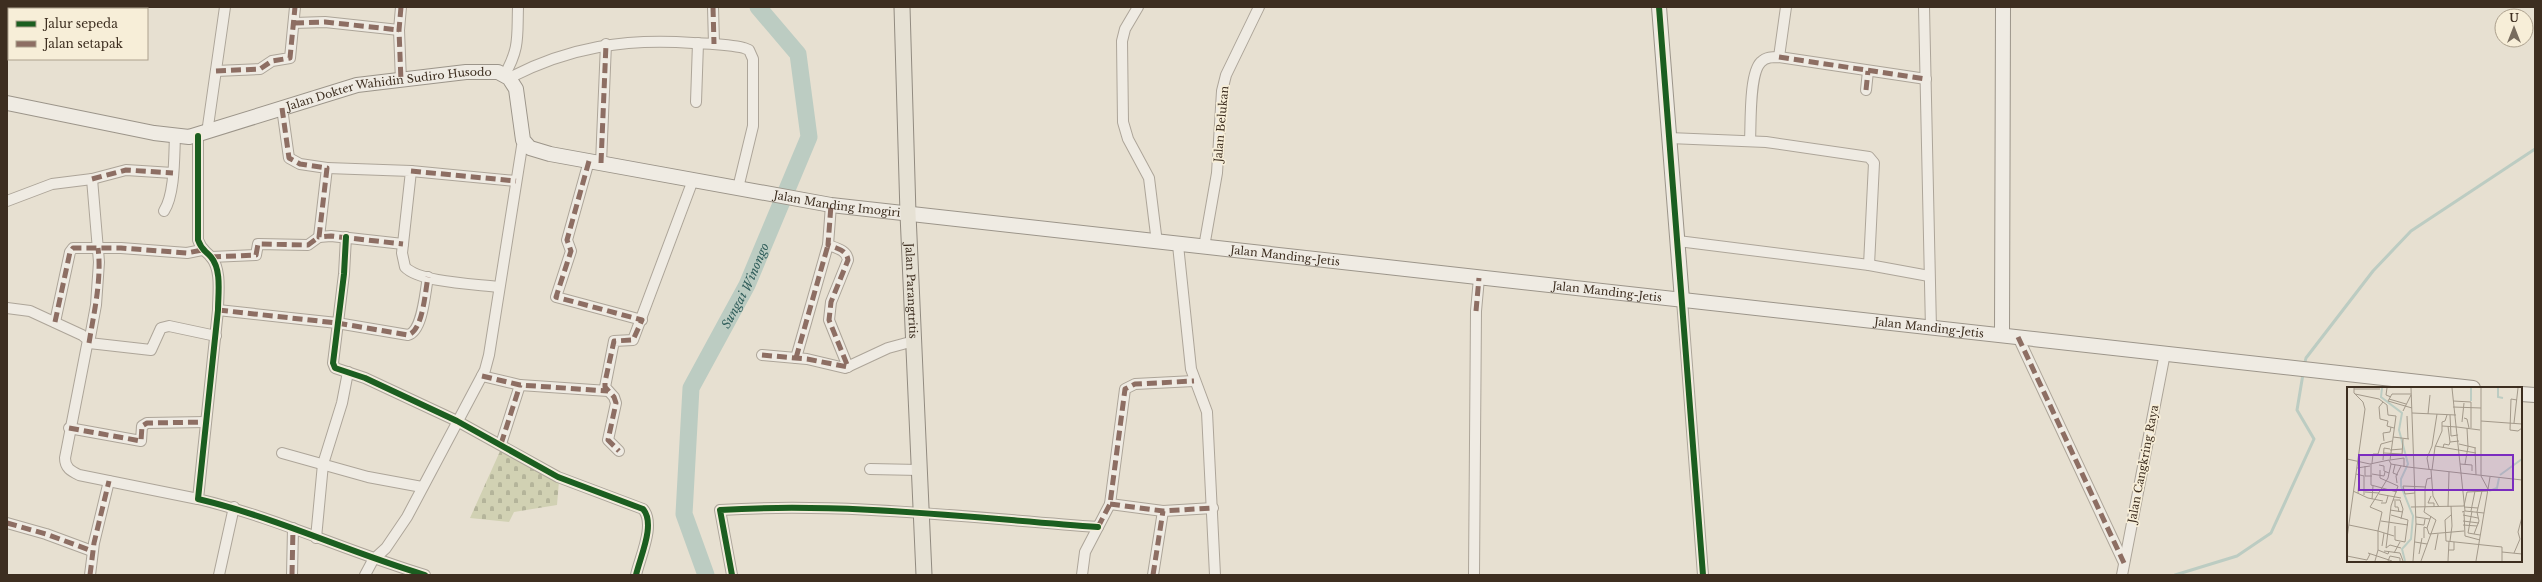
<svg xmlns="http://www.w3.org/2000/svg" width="2542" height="582" font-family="'Libre Baskerville',serif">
<defs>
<pattern id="cemetery-stones" width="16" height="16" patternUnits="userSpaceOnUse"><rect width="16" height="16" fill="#d1d1b3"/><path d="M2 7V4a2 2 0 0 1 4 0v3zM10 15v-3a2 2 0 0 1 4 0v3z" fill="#b4b49a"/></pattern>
</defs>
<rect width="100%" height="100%" fill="#e7e0d1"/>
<polygon fill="url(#cemetery-stones)" points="501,449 559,481 557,505 514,512 509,522 470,518"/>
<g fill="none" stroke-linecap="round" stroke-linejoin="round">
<g stroke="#bcccc2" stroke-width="3">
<polyline points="2304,366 2306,358 2373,271 2411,231 2535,149"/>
<polyline points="2175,575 2237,556 2271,533 2314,439 2297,410 2303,374"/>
</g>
<path stroke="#bcccc2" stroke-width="17" id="s1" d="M706,575L684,514L691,388L747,285L809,137L798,54L758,7"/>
<defs>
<g id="street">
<polyline points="401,7 399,30 401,81"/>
<polyline points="713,7 714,44"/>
<polyline points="1138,7 1125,29 1122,41 1123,122 1128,139 1149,178 1157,243"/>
<polyline points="1924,7 1931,329"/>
<polyline points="294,23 325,22 399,30"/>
<polyline points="1779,57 1786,7"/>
<polyline points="216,71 260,69 272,61 290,58 295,7"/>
<path d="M504,76C520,48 517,37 518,7"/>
<path d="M509,78C569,47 626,38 693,43C710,44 728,44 744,48L749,50L753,59V126L738,188"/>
<polyline points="1866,90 1868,71"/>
<polyline points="696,102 698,43"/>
<polyline points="282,108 289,158 300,164 327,168 319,237 331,236 403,244"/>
<polyline points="207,133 225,7"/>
<path d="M198,136V240C202,251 205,250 211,257C222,270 218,294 218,310L198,499C275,517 348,552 425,575"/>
<polyline points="1669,138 1766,142 1869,157 1874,163 1869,265"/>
<path d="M1750,141C1751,124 1749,73 1761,62C1766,57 1772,57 1779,57L1926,79"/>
<polyline points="589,161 567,240 571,251 556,297 642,320"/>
<polyline points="601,163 606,44"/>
<path d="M327,168L411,171L402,253L405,267C420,283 477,284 499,287"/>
<polyline points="411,171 516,181"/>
<polyline points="92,179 99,262 96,305 89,343 151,350 161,328 169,326 216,336"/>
<polyline points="7,201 52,184 92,179 126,170 173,173"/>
<path d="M831,205L828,245C836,248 847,250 848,260L831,302L829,320L848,367"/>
<path d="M164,211C175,194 174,157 175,136"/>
<path d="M346,237L344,274L333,363L335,368L365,378L457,421L558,477L643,509C656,524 640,557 636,575"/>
<polyline points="1678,241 1869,265 1929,276"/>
<polyline points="1178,245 1191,369 1207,412 1215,575"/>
<polyline points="1204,247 1217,173 1222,91 1226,75 1259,7"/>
<polyline points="211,257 256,255 258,244 308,245 319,237"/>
<polyline points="1682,300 1703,575"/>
<path d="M7,308L30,311L82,335L88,340L65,458C65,468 71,471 79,475L198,499"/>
<path d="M218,310L337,323L408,335C423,331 425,292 428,277"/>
<polyline points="55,322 70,252 73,248 121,248 187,253 202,250"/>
<polyline points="2018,337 2124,563"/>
<polyline points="762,355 807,359 845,368 888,348 914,341"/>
<polyline points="796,358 828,245"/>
<polyline points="482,376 520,385 608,391"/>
<polyline points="69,428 141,441 142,426 147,423 206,422"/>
<polyline points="501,444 520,385"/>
<polyline points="619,451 608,440 616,403 614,397 605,387 614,341 633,340 693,180"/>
<polyline points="282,453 368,477 422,487"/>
<polyline points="870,469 919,470"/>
<polyline points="1110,504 1163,511 1213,508"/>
<polyline points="7,523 46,534 92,551"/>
<polyline points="316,538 323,464 342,403 348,372"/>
<polyline points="90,575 94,543 109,481"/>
<polyline points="219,575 234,507"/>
<polyline points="292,575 293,528"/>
<polyline points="365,575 373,560 386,548 407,517 485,370 489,355 523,140"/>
<path d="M732,575L720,510C846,502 973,518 1098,527"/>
<polyline points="1082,575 1085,552 1110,504 1125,389 1135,384 1194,381"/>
<polyline points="1153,575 1163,511"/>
<polyline points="1474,575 1476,311 1479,278"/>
<polyline points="2122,575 2165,353"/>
</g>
<g id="secondary">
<polyline points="1659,7 1682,300"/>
<path id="s2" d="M7,103L154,133L189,137L357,85L466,72H498L509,78L516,89L523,140L530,148L550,154L831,205L2473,388"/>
<polyline points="2002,335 2003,7"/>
<polyline points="2521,394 2535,395"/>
</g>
<g id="primary">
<path id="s3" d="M902,7L908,214L924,575"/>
</g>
</defs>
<use href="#street" stroke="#ada599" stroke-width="12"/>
<use href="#secondary" stroke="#9c958a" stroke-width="16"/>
<use href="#primary" stroke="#928b80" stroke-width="17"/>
<use href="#street" stroke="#efebe3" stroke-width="10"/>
<use href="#secondary" stroke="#efebe3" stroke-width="14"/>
<use href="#primary" stroke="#e6e1d4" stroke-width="15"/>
<g stroke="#8d6e63" stroke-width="5" stroke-dasharray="10 5" stroke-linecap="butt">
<polyline points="401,7 399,30 401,81"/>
<polyline points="713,7 714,44"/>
<polyline points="294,23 325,22 399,30"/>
<polyline points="1779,57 1926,79"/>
<polyline points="216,71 260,69 272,61 290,58 295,7"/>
<polyline points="1866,90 1868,71"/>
<polyline points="282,108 289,158 300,164 327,168 319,237 331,236 403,244"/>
<polyline points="589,161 567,240 571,251 556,297 642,320 633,340 614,341 605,382 605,387 614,397 616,403 608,440 619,451"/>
<polyline points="601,163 606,44"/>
<polyline points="411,171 516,181"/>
<polyline points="92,179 126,170 173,173"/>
<polyline points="211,257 256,255 258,244 308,245 319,237"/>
<path d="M218,310L337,323L408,335C423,331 425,292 428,277"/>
<polyline points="1476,311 1479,278"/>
<polyline points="55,322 70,252 73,248 121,248 187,253 202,250"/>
<polyline points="2018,337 2124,563"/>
<path d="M89,343C94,312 102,279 98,248"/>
<path d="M762,355L807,359L848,367L829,320L831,302L848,260C847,250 836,248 828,245L831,205"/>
<polyline points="796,358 828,245"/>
<polyline points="482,376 520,385 608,391"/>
<polyline points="69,428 141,441 142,426 147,423 206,422"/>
<polyline points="501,444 520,385"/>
<polyline points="1110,504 1163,511 1213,508"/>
<polyline points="7,523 46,534 92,551"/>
<polyline points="1098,527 1110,504 1125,389 1135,384 1194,381"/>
<polyline points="90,575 94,543 109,481"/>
<polyline points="292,575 293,528"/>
<polyline points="1153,575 1163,511"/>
</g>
<defs>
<g id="cycleway">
<polyline points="1659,7 1703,575"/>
<path d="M198,136V240C202,251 205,250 211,257C222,270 218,294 218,310L198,499C275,517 348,552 425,575"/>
<path d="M346,237L344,274L333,363L335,368L365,378L457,421L558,477L643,509C656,524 640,557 636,575"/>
<path d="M732,575L720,510C846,502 973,518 1098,527"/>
</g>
</defs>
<use href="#cycleway" stroke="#f7eed8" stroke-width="8"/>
<use href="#cycleway" stroke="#1b5e20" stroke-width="6"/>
</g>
<g text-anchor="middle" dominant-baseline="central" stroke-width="3.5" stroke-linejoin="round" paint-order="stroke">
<g font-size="11" fill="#3d2e20" stroke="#f7eed8">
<text stroke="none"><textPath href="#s2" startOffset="392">Jalan Dokter Wahidin Sudiro Husodo</textPath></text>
<text transform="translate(1221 124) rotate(-85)">Jalan Belukan</text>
<text stroke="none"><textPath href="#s2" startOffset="903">Jalan Manding Imogiri</textPath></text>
<text stroke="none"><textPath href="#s2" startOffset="1354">Jalan Manding-Jetis</textPath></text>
<text stroke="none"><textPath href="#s3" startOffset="284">Jalan Parangtritis</textPath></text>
<text stroke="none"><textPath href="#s2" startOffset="1678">Jalan Manding-Jetis</textPath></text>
<text stroke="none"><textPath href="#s2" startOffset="2002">Jalan Manding-Jetis</textPath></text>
<text transform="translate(2143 464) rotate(-79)">Jalan Cangkring Raya</text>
</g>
<g font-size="12" font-style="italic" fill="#2f5d5a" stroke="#f7eed8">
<text stroke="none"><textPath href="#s1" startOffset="307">Sungai Winongo</textPath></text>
</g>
</g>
<g transform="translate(2347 387)">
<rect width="175" height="175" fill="#e7e0d1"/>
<path fill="none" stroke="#bcccc2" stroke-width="2" d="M35,1L34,10L55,26L52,43L61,77L54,92V99L66,129L64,152L55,162L58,174M124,1V14M151,1V10L156,11M153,88L175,72M142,104L150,101L152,91"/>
<path fill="none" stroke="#a3998a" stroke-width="1" d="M40,1L39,8L44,10M64,1L69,137L66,174M105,1L118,124L115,125M7,2H33M8,7L32,12L40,18L41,28L49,29L43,73M64,7H45L41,14L65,21M42,12L59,17M170,13L164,12L163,43L171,44L175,41M106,14L124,15V41M36,15L32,20L33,32L41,34L40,39L47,41M106,20L134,21M56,24L64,8M65,26L109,28M81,27L83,8M103,28L104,49L111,48M60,29L61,52M117,31L120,32L122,41M134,34L175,37M115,35L117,16M167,36L171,1M95,39L110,40M101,39L103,55M110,40L133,43M120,41L121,60M46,50L62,52M37,54L36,46L43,45L44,40M112,57L129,61M88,59L129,66M96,61L97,57L102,58L103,55L112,54M128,61L129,88M43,63L55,62M37,66L55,67M55,68L56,52M0,72L23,77L42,73L44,77L61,80L175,93M36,73L37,61L43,62M43,73L57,71V80M25,76L26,67H31L34,57L45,54M24,77V98L50,105M44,77L41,91L23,120L35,125L31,144L47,149M113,77L125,78V84M118,77L121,60M32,78L37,79V84L42,86M48,78L46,86L51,88M18,79V89H25M10,81L23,79M82,82L80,71L85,59L90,27M33,83V91L51,99L44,119L39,161L43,158L54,161M84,83L86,109L92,120M85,83L88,60L95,44V35L98,34L100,28M9,87L17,89V108M25,87L37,89L38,85M134,88V1M134,89L141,102M50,96L49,89L54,79M6,104L21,111L36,114M18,105L32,106M11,106L12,92M68,106L58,107L56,99L79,100M32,107L54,111M84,109L81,116H87V120M25,112L26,99M46,113H53L56,122L54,132M48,114V120H51L52,125M34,116H39L41,109M64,120L117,119L120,105L141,104M78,120V102L80,92L84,91M101,120L102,85M117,120L131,121M43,123L56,125M118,124L137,126M124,124L128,104M125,124L121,146L133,148M117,125L118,149L133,153M130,125L135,104M44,128L61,133L58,155L48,153V139M104,128L98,133L99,154L155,160V174M116,128L131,131M69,130L83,132M34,134L61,138M116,134L132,136M69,137L77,138L78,132M2,138L31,144V163L28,174M116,138L130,139M80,141L82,147L117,144M127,147L132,134L130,125M0,151L18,22L16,15L7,6V1M77,151V140L80,141L84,129M103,154L105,139L104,119M68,155L80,157M35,159L37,146M31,163L41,167L42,164M88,163L91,147M102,163H107V155M37,164L53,166L56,174M155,165L175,167M21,166L45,174M47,166L53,155M167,166L173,152L171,145L175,130M72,167L75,151M0,169L20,173L23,167M41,174L43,169L53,171V174M74,174L89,133L77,125L78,120M101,174L102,154M129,174L143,90"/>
<path fill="#7b2cbf" fill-opacity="0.15" stroke="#7b2cbf" stroke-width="2" d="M12,68H166V103H12Z"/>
<rect width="175" height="175" fill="none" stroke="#3d2e20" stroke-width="2"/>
</g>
<rect width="2542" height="582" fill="none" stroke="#3d2e20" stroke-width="16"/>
<rect x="8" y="8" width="140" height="52" fill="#f7eed8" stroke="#ada18e"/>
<rect x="16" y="21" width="20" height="6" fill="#1b5e20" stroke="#ada18e"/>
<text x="44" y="28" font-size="12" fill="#3d2e20">Jalur sepeda</text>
<rect x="16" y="41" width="20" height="6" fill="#8d6e63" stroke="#ada18e"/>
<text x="44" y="48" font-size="12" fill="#3d2e20">Jalan setapak</text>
<g transform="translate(2514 28)"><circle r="19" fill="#f7eed8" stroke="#ada18e"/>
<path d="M0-3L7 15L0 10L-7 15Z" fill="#786c5e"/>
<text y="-6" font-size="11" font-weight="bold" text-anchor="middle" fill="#3d2e20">U</text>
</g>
</svg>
